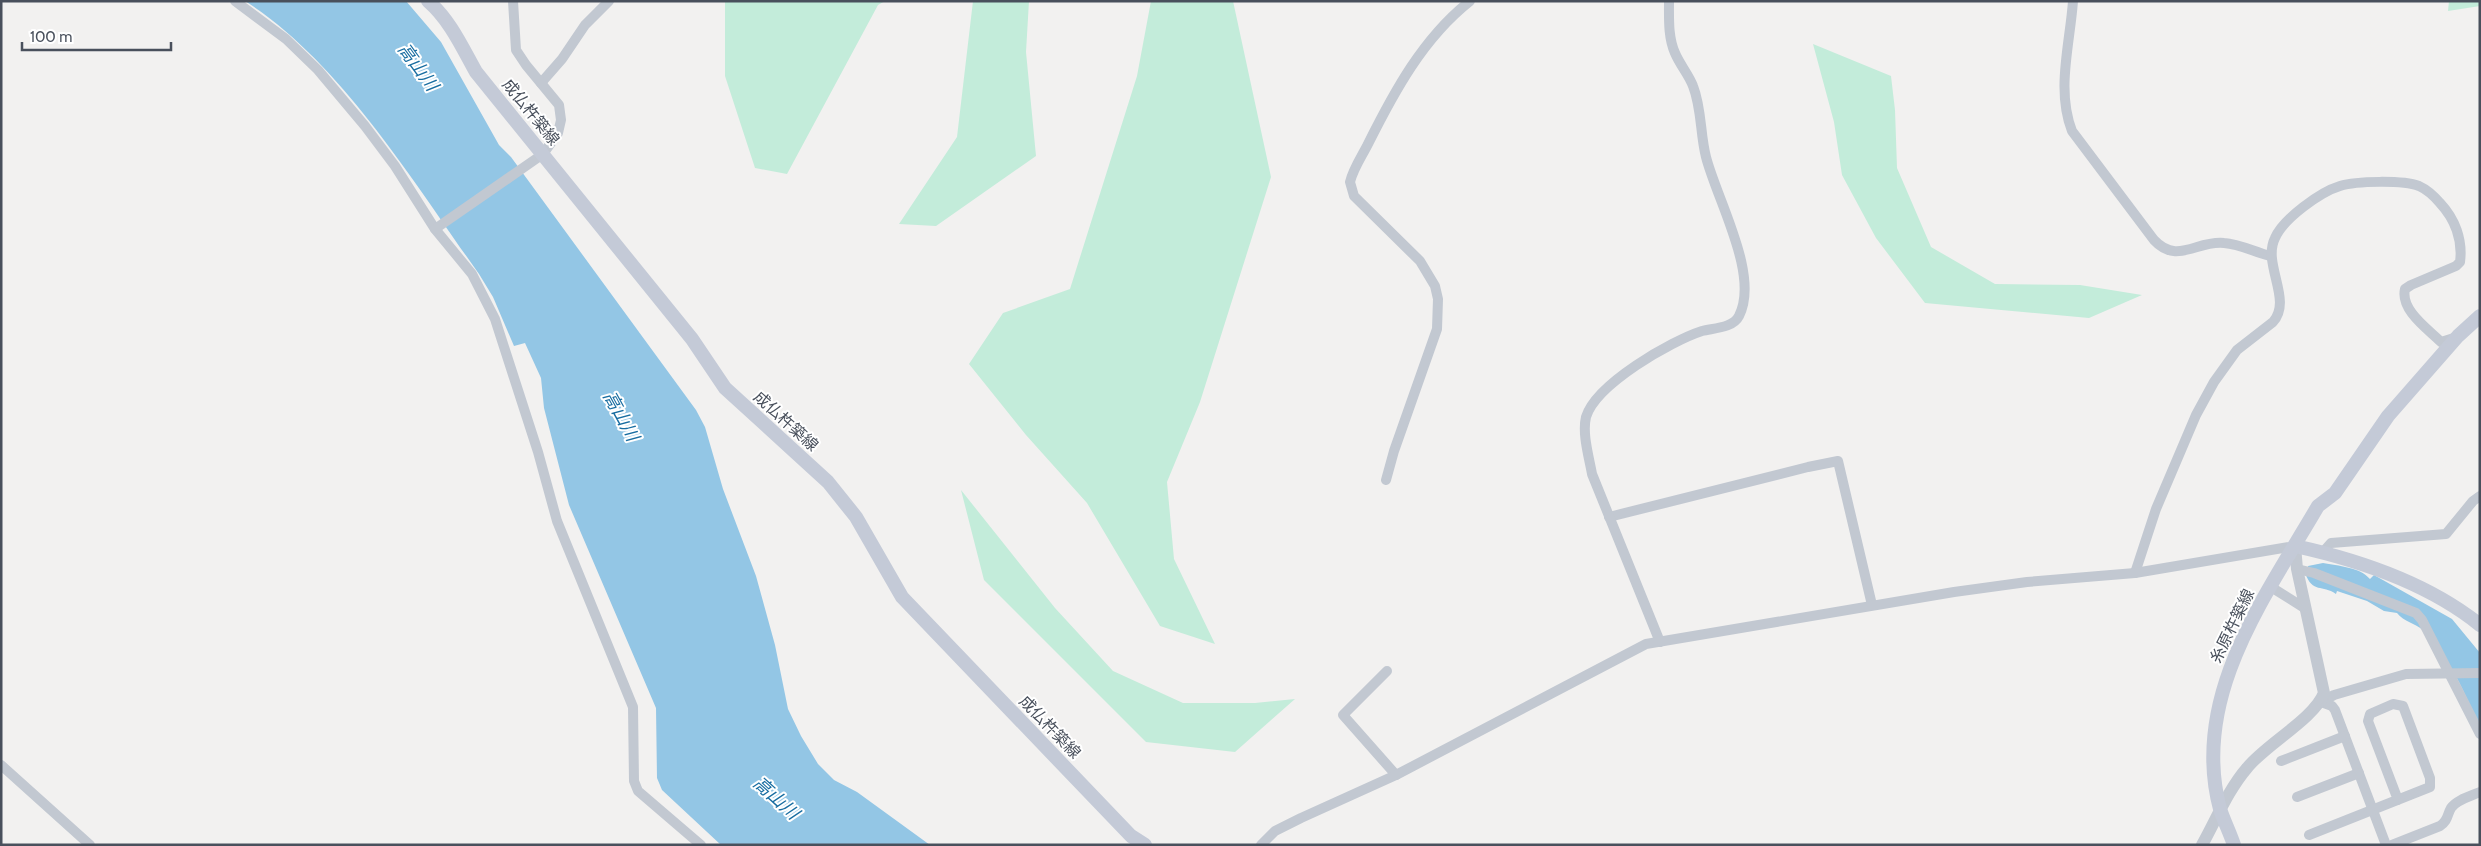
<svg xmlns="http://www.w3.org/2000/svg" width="2481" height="846" font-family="Cabin,'Noto Sans JP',sans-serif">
<rect width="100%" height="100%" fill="#f2f1f0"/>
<g fill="#c3ecda">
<polygon points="725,1 885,1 878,5 787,174 755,168 725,76"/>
<polygon points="973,1 1029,1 1026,52 1036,156 936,226 899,224 957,137"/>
<polygon points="1151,1 1233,1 1271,177 1200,402 1167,482 1174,559 1215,644 1160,626 1087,503 1026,435 969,364 1003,313 1070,289 1137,76"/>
<polygon points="2449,1 2480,1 2480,6 2448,11"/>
<polygon points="1813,44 1891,76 1895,110 1897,168 1931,247 1995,284 2080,285 2142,295 2089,318 1925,303 1876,238 1842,175 1834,122"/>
<polygon points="961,490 1055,608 1113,671 1183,703 1255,703 1295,699 1235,752 1146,742 984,580"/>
</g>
<g fill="#93c6e5">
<path d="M245,1H406L441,42L499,145L511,157L696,410L705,427L723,489L756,576L775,645L788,709L801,736L818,764L834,780L857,792L930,845H721L662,790L657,778L656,708L569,505L544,408L541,378L525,343L514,346L493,297L479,274C414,183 341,62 245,1Z"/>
<path d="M2323,563C2338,566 2360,567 2370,579L2374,575L2452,619L2480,653V728C2465,693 2450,658 2423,630C2415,623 2404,622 2397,613L2384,611L2367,601L2337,591L2336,594C2322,584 2313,594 2305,573L2308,571V566Z"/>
</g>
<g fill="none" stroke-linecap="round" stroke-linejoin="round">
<g stroke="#c2c8d1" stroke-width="10">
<polyline points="235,1 286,39 318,70 365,126 395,166 435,229 472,274 495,319 538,452 557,521 633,707 634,781 638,791 701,845"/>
<path d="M2073,1C2070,44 2056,90 2072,131L2154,240C2177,265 2197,240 2224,243C2240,244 2254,252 2270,256"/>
<polyline points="541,83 562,59 585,25 609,1"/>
<polyline points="435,229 543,154 558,133 561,120 559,105 526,65 516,50 513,1"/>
<path d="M1386,480L1394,451L1437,329L1438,299L1435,286L1420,261L1354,196L1350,182C1353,169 1362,156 1368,144C1394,92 1423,38 1470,1"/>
<polyline points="1609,517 1808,467 1838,461 1872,605"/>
<polyline points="2323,552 2331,543 2446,534 2473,501 2480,496"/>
<polyline points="2297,569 2314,573 2416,613 2422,620 2480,734"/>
<path d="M2135,573L2156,509L2196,415L2214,382L2237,350L2273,322C2293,300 2262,264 2275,238C2283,219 2320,192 2340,186C2356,181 2403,180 2419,186C2428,190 2434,196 2440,203C2455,219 2463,240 2460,262L2456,266L2411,285L2405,289C2400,310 2428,329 2441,342L2457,337"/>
<polyline points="2271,587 2306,609"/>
<path d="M1660,642L1592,474C1589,457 1582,434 1586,417C1596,384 1671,341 1702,331C1714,328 1733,328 1739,316C1760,275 1717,200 1706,157C1700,134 1702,109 1693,86C1689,75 1680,65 1675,53C1668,37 1669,19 1669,1"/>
<polyline points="1387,671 1343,715 1396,775"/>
<polyline points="2321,702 2334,695 2406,674 2480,673"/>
<polyline points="2321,702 2332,706 2335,710 2386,845"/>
<polyline points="2281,761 2345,736"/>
<polyline points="1,765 90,845"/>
<polyline points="2297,797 2359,773"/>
<polyline points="2309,835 2430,787 2430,778 2403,706 2393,704 2370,714 2368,721 2398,800"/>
<polyline points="1261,845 1275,831 1301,818 1396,775 1646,644 1954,592 2027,582 2135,573 2295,546"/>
<path d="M2392,845L2440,826C2448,821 2447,815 2451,808C2456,800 2471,796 2480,792"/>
</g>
<path stroke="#c2c8d1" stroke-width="12" d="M2202,845C2216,820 2228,790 2247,768C2266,744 2314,719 2324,693L2297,569L2295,546"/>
<g stroke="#c4cad7" stroke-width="14">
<path d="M428,1C450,20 462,47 476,72L692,339L725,388L828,482L856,517L902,597L1131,836L1145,845"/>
<path d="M2295,546C2359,560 2428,583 2480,625"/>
<path d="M2234,845C2230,833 2224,821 2220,809C2190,697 2265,597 2318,506L2335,493L2388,416L2458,336L2480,316"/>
</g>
</g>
<g text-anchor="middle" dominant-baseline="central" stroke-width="4" stroke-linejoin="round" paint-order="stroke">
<g font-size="16" fill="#49505c" stroke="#fff">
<text transform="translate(531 112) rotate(51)">成仏杵築線</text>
<text transform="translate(786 421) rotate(42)">成仏杵築線</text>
<text transform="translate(2232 626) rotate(-64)">糸原杵築線</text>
<text transform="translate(1050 727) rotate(46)">成仏杵築線</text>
</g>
<g font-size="18" font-style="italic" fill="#186da1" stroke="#fff">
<text transform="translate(418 67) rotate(54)">高山川</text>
<text transform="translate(621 416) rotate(61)">高山川</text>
<text transform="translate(776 798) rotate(42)">高山川</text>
</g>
</g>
<rect width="2481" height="846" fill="none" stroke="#49505c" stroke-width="5"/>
<path d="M22 42v8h149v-8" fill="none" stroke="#49505c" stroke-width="2.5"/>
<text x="30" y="42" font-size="15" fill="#49505c" stroke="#ffffff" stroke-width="4" paint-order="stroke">100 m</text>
</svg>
